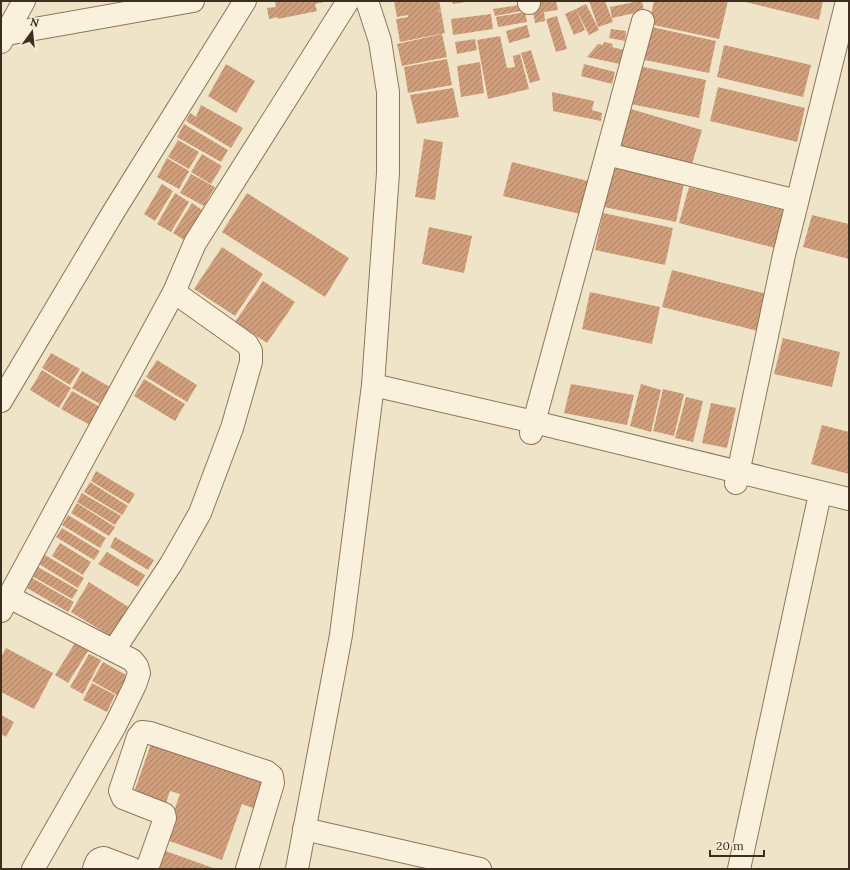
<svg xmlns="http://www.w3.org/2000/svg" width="850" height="870" font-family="Lora,serif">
<defs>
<pattern id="building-hatch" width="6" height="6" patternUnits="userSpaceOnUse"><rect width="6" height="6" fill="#cf9f7d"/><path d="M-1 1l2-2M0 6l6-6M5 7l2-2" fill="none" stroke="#a98266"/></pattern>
</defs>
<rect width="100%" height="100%" fill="#f0e4c8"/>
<g fill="url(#building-hatch)">
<polygon points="275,1 324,1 324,2 315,4 317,11 278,19 278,17 269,19 267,8 276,7"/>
<polygon points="394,1 439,1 441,10 436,12 441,11 445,33 400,42 396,19 408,17 408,15 397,17"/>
<polygon points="452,1 466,1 466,2 453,4"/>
<polygon points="531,1 556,1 558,10 544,12 545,21 535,23"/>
<polygon points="589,1 605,1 613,22 598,27"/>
<polygon points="639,1 642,1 644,11 612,18 610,7"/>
<polygon points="654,1 728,1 719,39 649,24"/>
<polygon points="741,1 823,1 819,20"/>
<polygon points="526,4 527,10 495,16 493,9"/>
<polygon points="586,4 599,30 589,35 576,9"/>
<polygon points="576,9 585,30 574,35 565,14"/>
<polygon points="525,12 527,22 498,27 496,17"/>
<polygon points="491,14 493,29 453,35 451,19"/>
<polygon points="557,16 567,49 556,52 546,19"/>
<polygon points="527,25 530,37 509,43 506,31"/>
<polygon points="647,26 716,41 709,73 640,59"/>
<polygon points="611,29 626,31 625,41 609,38"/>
<polygon points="442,34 447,57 402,66 397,44"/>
<polygon points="500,36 507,68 515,67 513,56 520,54 529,89 488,99 477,40"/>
<polygon points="475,39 477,50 457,54 455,42"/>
<polygon points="604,42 613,44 612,47 624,50 620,64 587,57 598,44 603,45"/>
<polygon points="724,45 811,65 803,97 717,77"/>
<polygon points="531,50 540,80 530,83 521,53"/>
<polygon points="447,59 452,85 408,93 404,67"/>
<polygon points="480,62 484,93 461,97 457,66"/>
<polygon points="226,64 255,81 236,113 208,96"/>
<polygon points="584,64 615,72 612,84 581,76"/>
<polygon points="634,65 706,80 699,118 626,103"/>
<polygon points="718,87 805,108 797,142 710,121"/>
<polygon points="453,88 459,117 417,124 410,95"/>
<polygon points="552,92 594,101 592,110 602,113 601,121 553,111"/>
<polygon points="201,105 243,128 231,148 186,121 190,113 196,117"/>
<polygon points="624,107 702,130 692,164 615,144"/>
<polygon points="184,124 228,150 221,162 177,137"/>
<polygon points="424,139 443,142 435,200 415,197"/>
<polygon points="178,140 199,152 189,169 168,157"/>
<polygon points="202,154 222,166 211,184 191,172"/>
<polygon points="167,158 189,171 179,189 157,177"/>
<polygon points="512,162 588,181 580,214 503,196"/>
<polygon points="613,168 684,183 676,222 604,207"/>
<polygon points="191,174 215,187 204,206 180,193"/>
<polygon points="162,184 173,191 155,221 144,214"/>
<polygon points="689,187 784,210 775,248 679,223"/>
<polygon points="175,193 189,202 171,232 157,224"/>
<polygon points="247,193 349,258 325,297 222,232"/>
<polygon points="192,203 205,212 186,241 173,233"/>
<polygon points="603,213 673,228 665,265 595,250"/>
<polygon points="812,215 849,224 849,259 803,247"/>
<polygon points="429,227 472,236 464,273 422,264"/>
<polygon points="222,247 263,274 235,316 194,289"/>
<polygon points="672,270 767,294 758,331 662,307"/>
<polygon points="263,281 295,302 267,343 235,322"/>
<polygon points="590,292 660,307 652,344 582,329"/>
<polygon points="783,338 840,352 832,387 774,374"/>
<polygon points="51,353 80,369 70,385 42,368"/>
<polygon points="157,360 197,385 187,402 146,377"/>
<polygon points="42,370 71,388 59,408 30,390"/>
<polygon points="82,371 110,387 100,404 72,388"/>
<polygon points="144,379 185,404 175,421 134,396"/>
<polygon points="571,384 634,395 627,425 564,413"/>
<polygon points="641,384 661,390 651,432 630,426"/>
<polygon points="663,389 684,394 674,436 653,431"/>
<polygon points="72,391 100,407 90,425 61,409"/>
<polygon points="686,397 703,401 693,442 675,438"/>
<polygon points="711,403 736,408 727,448 702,443"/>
<polygon points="822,425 849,432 849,474 811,464"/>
<polygon points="96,471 135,494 129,504 91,481"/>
<polygon points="90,482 128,506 122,515 84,492"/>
<polygon points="82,493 121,516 115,525 77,502"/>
<polygon points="77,503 115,527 109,536 71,513"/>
<polygon points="68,515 106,538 100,548 62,525"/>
<polygon points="62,528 100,551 94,560 56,537"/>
<polygon points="115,537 154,560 148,570 110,547"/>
<polygon points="60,543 91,562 83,575 52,556"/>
<polygon points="107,552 145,575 138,587 98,564"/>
<polygon points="45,555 84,578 78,588 39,564"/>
<polygon points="38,567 78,590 72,599 32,576"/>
<polygon points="32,578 74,602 68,612 27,588"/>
<polygon points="89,582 130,608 112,637 71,612"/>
<polygon points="75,643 88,651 68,683 55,675"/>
<polygon points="6,648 53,673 34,709 1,692 1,657"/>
<polygon points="89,654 101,660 83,694 70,687"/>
<polygon points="103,662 128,676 117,695 92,681"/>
<polygon points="92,683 115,695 107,712 83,700"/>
<polygon points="1,715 14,722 6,737 1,734"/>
<polygon points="152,741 268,782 258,810 242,804 222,860 164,839 180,794 170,791 164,809 132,798"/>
<polygon points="160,849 216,869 152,869"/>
</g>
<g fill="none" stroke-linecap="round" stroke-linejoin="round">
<defs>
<g id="minor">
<polyline points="529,1 529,3"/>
<polyline points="1,35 193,1"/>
<polyline points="1,42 24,1"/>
<polyline points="607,154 797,201"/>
<polyline points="373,385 534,422 849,499"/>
<polyline points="1,401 114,211 245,1"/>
<polyline points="531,433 643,21"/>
<polyline points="736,483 784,255 847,1"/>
<polyline points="9,597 132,660 137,666 139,673 135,685 115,726 33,869"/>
<polyline points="1,611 174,292 195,243 348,1"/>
<polyline points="114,650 171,564 200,513 232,428 251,362 251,351 247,344 174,292"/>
<polyline points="304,829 480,869"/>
<path d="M94,869C96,862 97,859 104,858L133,869"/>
<polyline points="147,869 165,818 164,814 123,798 120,791 138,737 142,732 150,733 267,772 272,776 273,783 247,869"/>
<polyline points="297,869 341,635 373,385 388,173 388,92 380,41 367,1"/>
<polyline points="739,869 818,503"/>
</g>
</defs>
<use href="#minor" stroke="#8d765c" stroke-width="24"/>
<use href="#minor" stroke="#faf1dc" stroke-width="22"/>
</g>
<rect width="850" height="870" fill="none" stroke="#3d2e20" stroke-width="4"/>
<g transform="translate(32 32) rotate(15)" stroke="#f7eed8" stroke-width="3" paint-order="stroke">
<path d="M0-3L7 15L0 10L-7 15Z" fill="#3d2e20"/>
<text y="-6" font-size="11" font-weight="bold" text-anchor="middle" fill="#3d2e20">N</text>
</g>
<path d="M710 850v6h54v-6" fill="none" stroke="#3d2e20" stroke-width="2"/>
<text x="716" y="850" font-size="12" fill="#3d2e20" stroke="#f7eed8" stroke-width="3" paint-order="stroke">20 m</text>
</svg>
